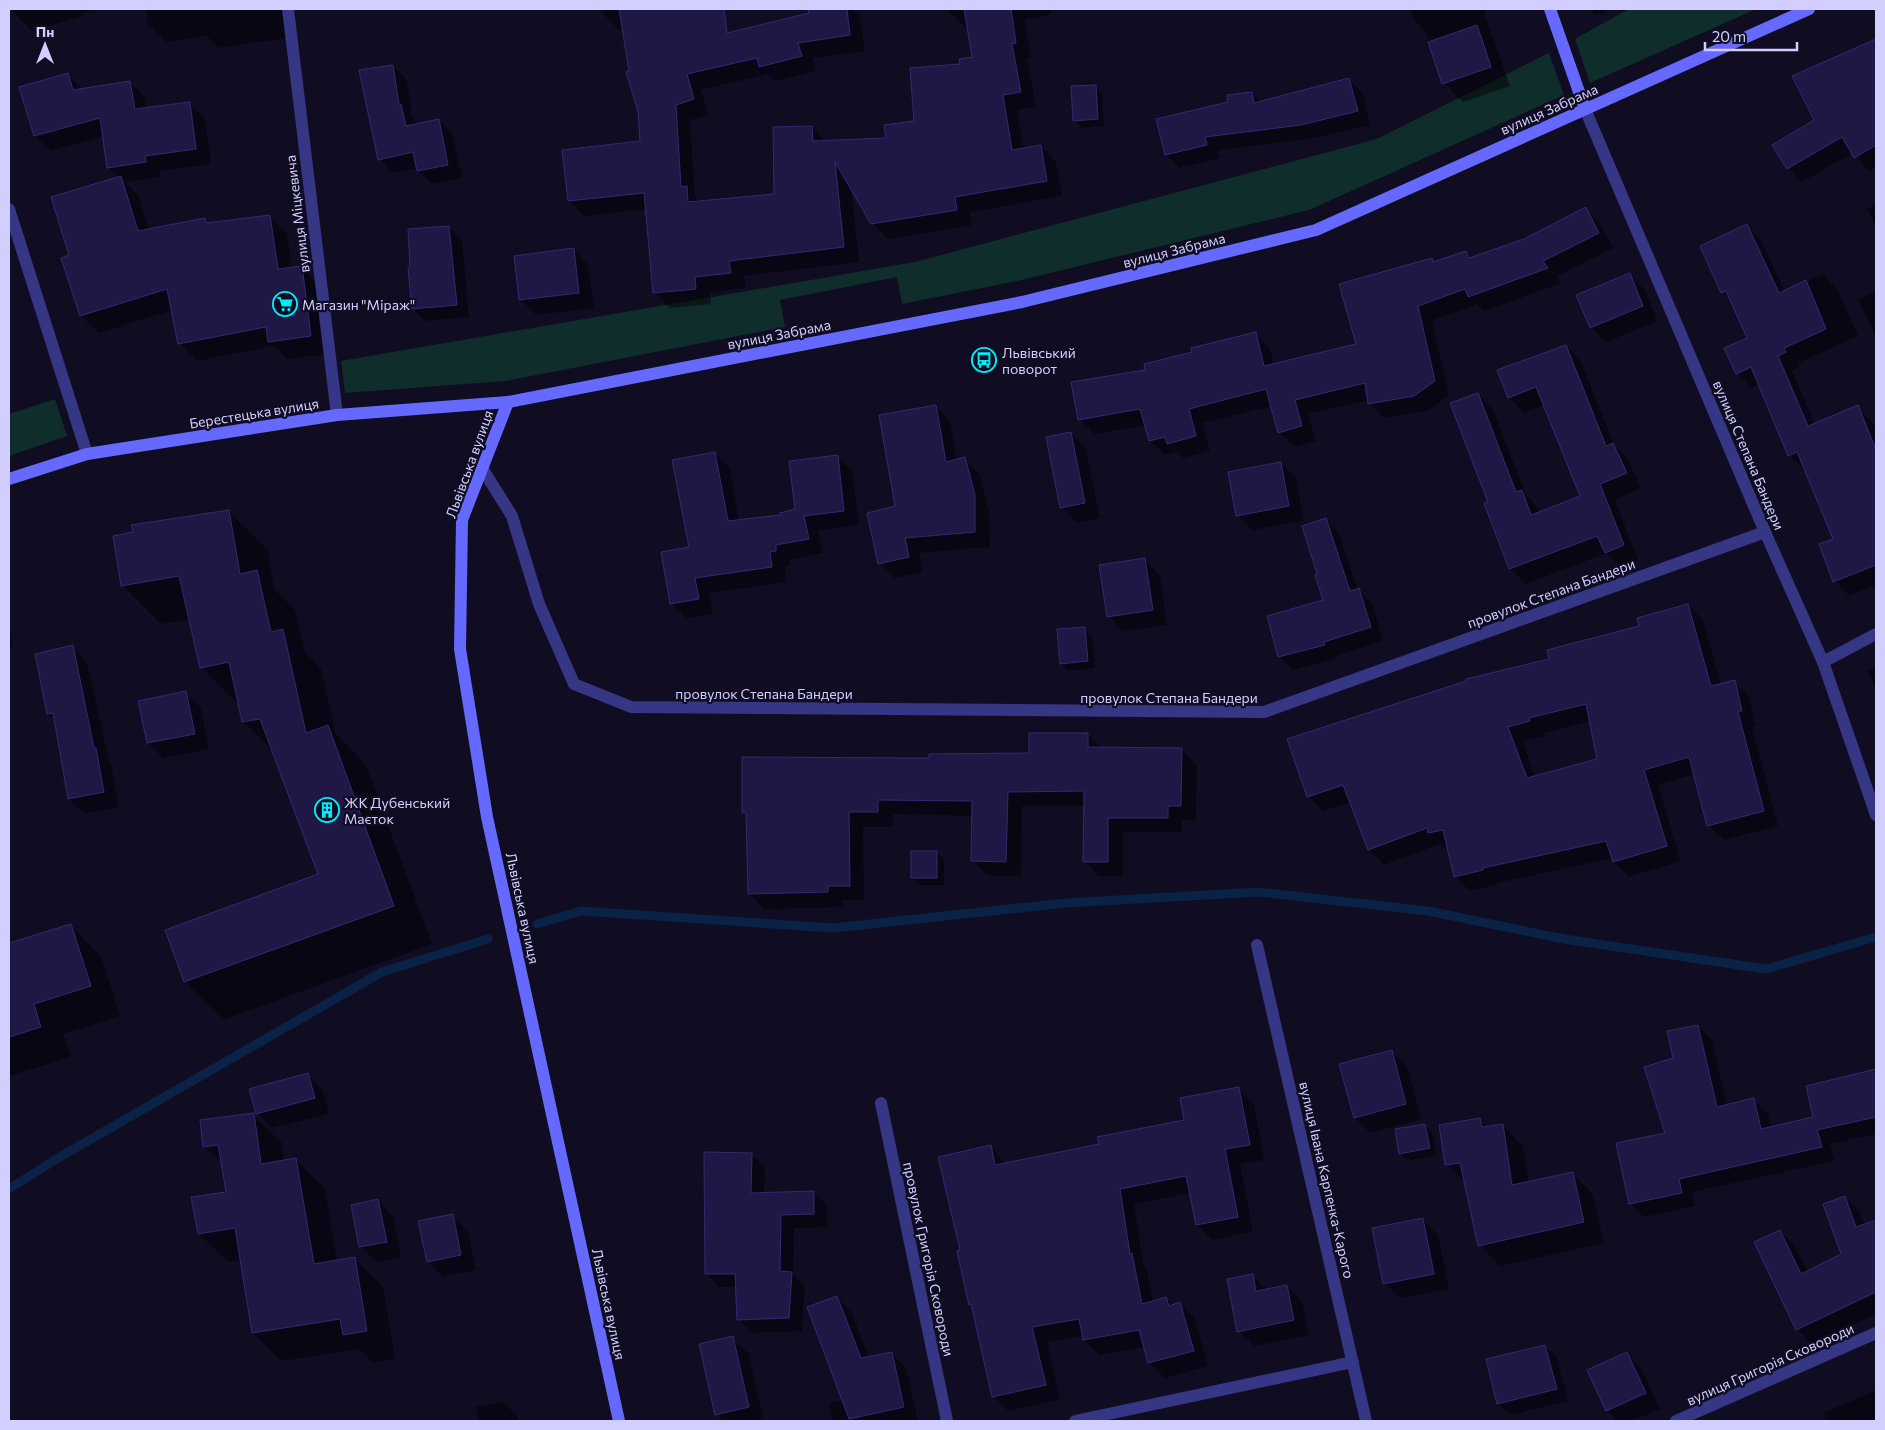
<svg xmlns="http://www.w3.org/2000/svg" width="1885" height="1430" font-family="Commissioner,sans-serif">
<rect width="100%" height="100%" fill="#100d23"/>
<g fill="#0f2d2b">
<polygon points="1629,9 1756,9 1590,83 1575,39"/>
<polygon points="1549,53 1564,95 1309,210 1017,281 902,304 897,277 780,300 785,327 505,381 345,393 341,361 915,262 1377,139"/>
<polygon points="55,399 67,436 9,456 9,414"/>
</g>
<g fill="#0007" fill-rule="evenodd">
<polygon points="13,9 103,9 82,13 83,16 32,31 14,13"/>
<polygon points="146,9 294,9 296,18 285,20 287,38 219,48 207,36 166,42 148,24"/>
<polygon points="602,9 701,9 705,34 712,38 810,14 809,9 852,9 860,17 865,51 813,58 816,71 776,81 768,74 701,90 709,115 690,120 695,197 701,202 776,195 812,127 826,142 888,139 915,122 962,66 973,58 968,28 966,28 950,13 950,9 1050,9 1051,15 1025,20 1031,58 1027,59 1036,107 1017,110 1024,149 1041,146 1056,162 1062,196 970,212 972,225 888,239 872,223 851,186 859,262 744,276 746,288 710,292 711,304 670,308 654,292 647,209 585,216 569,201 564,151 641,142 639,111 630,72 624,29 619,30 603,14"/>
<polygon points="1410,9 1485,9 1486,11 1484,12 1510,86 1463,102 1444,83 1426,33 1415,21"/>
<polygon points="1589,9 1612,9 1596,15"/>
<polygon points="1876,40 1876,167 1869,171 1853,153 1802,182 1788,168 1816,121 1817,65"/>
<polygon points="393,66 407,80 412,116 415,119 416,125 439,120 452,134 462,178 432,184 418,171 418,168 393,173 379,159"/>
<polygon points="68,74 83,90 130,82 145,98 147,109 189,103 205,118 211,164 160,171 160,177 125,182 138,195 149,231 205,220 209,224 269,216 287,234 292,268 302,267 319,285 328,354 287,359 274,346 197,361 179,343 173,310 99,333 81,316 71,256 119,178 108,167 104,136 51,151 35,136 21,88"/>
<polygon points="1349,79 1363,93 1370,125 1315,138 1218,150 1220,158 1179,168 1166,154 1230,102 1252,93 1261,102"/>
<polygon points="1095,86 1102,94 1104,126 1082,128 1074,120"/>
<polygon points="1876,204 1876,227 1867,209"/>
<polygon points="1586,209 1600,223 1613,248 1557,276 1561,283 1484,311 1477,304 1432,321 1449,396 1429,410 1384,418 1370,403 1369,400 1308,414 1316,441 1294,447 1280,432 1272,406 1203,423 1210,451 1183,458 1176,452 1165,455 1150,441 1146,425 1094,434 1079,419 1147,371 1194,352 1255,334 1270,348 1274,365 1357,345 1431,259 1435,263 1466,252 1472,258 1524,240"/>
<polygon points="1747,226 1761,240 1785,292 1822,274 1837,289 1858,336 1798,363 1799,367 1792,370 1815,424 1857,407 1872,422 1876,432 1876,585 1849,596 1835,581 1835,540 1805,469 1804,470 1789,455 1760,384 1752,388 1737,373 1749,339 1733,302 1723,292"/>
<polygon points="449,227 462,240 469,317 426,321 413,309"/>
<polygon points="573,249 588,265 594,308 536,315 520,299"/>
<polygon points="1630,275 1645,290 1658,321 1606,342 1591,327"/>
<polygon points="1876,291 1876,337 1858,300"/>
<polygon points="1566,346 1581,362 1615,446 1628,460 1641,488 1615,500 1638,560 1621,567 1607,553 1526,584 1510,568 1489,503 1478,394 1493,410 1526,495 1537,506 1539,513 1582,497 1544,405 1524,413 1509,398"/>
<polygon points="935,406 950,421 957,461 965,459 979,473 989,511 990,547 919,553 923,572 894,578 880,563"/>
<polygon points="1071,433 1086,449 1100,518 1077,523 1061,507"/>
<polygon points="715,453 730,468 739,521 782,516 797,510 837,456 852,471 859,525 818,531 823,553 790,560 790,565 785,566 786,582 709,593 713,614 686,618 671,603 690,548"/>
<polygon points="1281,463 1296,478 1304,521 1252,530 1237,515"/>
<polygon points="229,511 268,550 274,589 295,610 305,652 321,669 336,734 366,765 432,944 223,1020 185,981 319,875 274,752 243,722 240,706 201,667 190,619 161,624 122,585"/>
<polygon points="1326,520 1339,533 1358,590 1372,603 1383,641 1337,656 1337,658 1293,670 1279,656 1325,601"/>
<polygon points="1145,560 1160,575 1167,625 1123,631 1108,616"/>
<path d="M1688,605L1703,620L1721,685L1734,682L1749,697L1756,726L1752,727L1778,826L1724,840L1709,825L1695,774L1658,785L1681,861L1629,877L1614,862L1613,858L1497,883V885L1470,891L1455,876L1448,847L1444,848L1440,844L1384,865L1369,850L1351,802L1323,811L1308,796L1550,660L1641,627ZM1590,721L1599,760L1535,777L1523,741L1545,736L1544,733Z"/>
<polygon points="1084,628 1092,636 1095,668 1068,671 1061,663"/>
<polygon points="9,629 13,646 9,647"/>
<polygon points="72,647 87,662 109,762 111,764 119,807 85,814 69,799 55,720 48,713"/>
<polygon points="1876,667 1876,690 1868,671"/>
<polygon points="186,693 201,708 209,749 163,758 148,743"/>
<polygon points="1088,734 1102,749 1182,750 1197,765 1196,821 1182,820 1182,832 1123,832 1123,876 1099,876 1084,861 1085,806 1022,806 1021,877 987,875 972,860 973,816 893,814 893,827 863,827 864,900 843,900 843,907 764,909 749,894 747,817 743,812 930,759 1030,754"/>
<polygon points="937,852 944,859 944,885 920,885 912,878"/>
<polygon points="71,926 101,956 120,1016 63,1034 71,1057 9,1076 9,972 17,970"/>
<polygon points="1698,1026 1712,1040 1727,1106 1754,1100 1768,1114 1771,1128 1814,1118 1807,1087 1876,1071 1876,1134 1830,1144 1835,1161 1692,1192 1695,1206 1644,1217 1630,1203 1667,1133 1675,1059"/>
<polygon points="1391,1051 1407,1066 1421,1119 1370,1133 1355,1118 1341,1064"/>
<polygon points="308,1075 323,1090 329,1114 272,1128 257,1113"/>
<polygon points="1238,1089 1254,1104 1264,1160 1240,1164 1253,1232 1212,1240 1197,1224 1191,1193 1134,1204 1144,1267 1147,1270 1153,1302 1166,1298 1173,1306 1180,1304 1195,1319 1208,1366 1165,1378 1149,1363 1145,1347 1100,1355 1084,1340 1084,1336 1047,1342 1060,1400 1008,1411 993,1396 973,1307 970,1304 962,1251 990,1146 1006,1164 1100,1145 1186,1121"/>
<polygon points="253,1115 282,1143 284,1162 296,1160 325,1189 337,1261 354,1258 383,1287 395,1359 373,1363 359,1349 282,1361 253,1333 241,1260 228,1262 199,1234 228,1193 223,1164 204,1146"/>
<polygon points="1480,1120 1487,1127 1502,1125 1523,1146 1529,1183 1572,1173 1593,1194 1604,1243 1500,1266 1480,1245 1466,1184 1447,1164"/>
<polygon points="1425,1125 1432,1132 1437,1155 1408,1161 1400,1153"/>
<polygon points="752,1154 765,1167 764,1193 813,1192 827,1205 827,1227 794,1228 793,1275 805,1286 802,1331 752,1333 739,1320 737,1287 719,1287 706,1273"/>
<polygon points="1845,1197 1860,1213 1865,1225 1876,1221 1876,1314 1812,1344 1797,1329 1780,1231 1795,1246 1808,1272 1843,1255"/>
<polygon points="378,1201 393,1216 401,1257 376,1262 361,1246"/>
<polygon points="452,1216 468,1231 476,1270 443,1277 428,1261"/>
<polygon points="1422,1219 1438,1235 1449,1289 1400,1298 1384,1283"/>
<polygon points="1252,1275 1267,1290 1287,1286 1302,1301 1309,1335 1254,1346 1239,1331"/>
<polygon points="837,1297 852,1313 869,1358 891,1353 906,1368 918,1421 833,1421 829,1403 843,1400"/>
<polygon points="732,1338 748,1353 764,1421 724,1421 717,1414"/>
<polygon points="1545,1346 1557,1358 1568,1401 1510,1415 1498,1404"/>
<polygon points="1626,1353 1641,1368 1660,1409 1632,1421 1617,1421 1607,1410"/>
<polygon points="1874,1391 1876,1393 1876,1421 1826,1421 1823,1413"/>
<polygon points="503,1402 518,1417 519,1421 478,1421 476,1406"/>
<polygon points="335,1419 337,1421 325,1421"/>
</g>
<g fill="none" stroke-linecap="round" stroke-linejoin="round">
<g stroke="#092246" stroke-width="9">
<polyline points="537,924 581,911 833,928 1066,903 1259,892 1428,911 1564,939 1766,969 1876,937"/>
<polyline points="9,1189 58,1158 382,972 488,939"/>
</g>
</g>
<g fill="#1f1845" stroke="#342972" fill-rule="evenodd">
<polygon points="619,9 724,9 727,33 809,13 808,9 847,9 850,35 798,43 802,56 759,67 757,58 687,74 694,99 676,105 681,187 687,186 688,202 774,194 773,127 812,126 813,141 886,138 884,125 914,121 910,68 960,64 959,59 972,57 964,9 1011,9 1016,43 1012,44 1021,92 1003,95 1012,150 1041,145 1047,181 955,197 957,210 871,224 835,162 844,247 729,261 731,273 695,277 696,289 653,293 644,193 568,201 562,150 640,141 638,111 626,72 629,71"/>
<polygon points="1477,25 1491,67 1442,84 1428,42"/>
<polygon points="1876,39 1876,145 1854,158 1842,137 1787,169 1772,145 1814,120 1792,76"/>
<polygon points="393,65 399,104 401,104 406,126 439,119 448,165 417,171 413,152 378,160 359,70"/>
<polygon points="68,73 73,90 130,81 135,109 190,102 196,149 145,156 146,162 107,168 100,118 34,136 19,87"/>
<polygon points="1349,78 1358,111 1301,125 1205,137 1207,145 1165,155 1156,119 1228,102 1227,95 1252,92 1254,103"/>
<polygon points="1096,85 1098,119 1073,121 1071,86"/>
<polygon points="121,176 138,231 205,218 206,223 270,215 278,269 302,266 311,336 268,342 266,327 178,344 167,289 80,316 61,258 69,255 51,197"/>
<polygon points="1586,207 1599,233 1543,261 1548,268 1468,297 1465,289 1418,306 1435,381 1414,396 1368,404 1365,383 1295,400 1302,426 1278,433 1266,389 1189,409 1196,436 1167,444 1165,437 1149,441 1140,409 1078,420 1071,382 1145,370 1144,364 1192,352 1191,348 1256,332 1264,366 1356,344 1339,284 1432,258 1433,262 1466,251 1469,258 1524,239"/>
<polygon points="1747,224 1779,293 1806,280 1826,329 1784,348 1786,352 1778,356 1808,426 1858,405 1876,450 1876,565 1833,582 1819,544 1833,539 1797,452 1788,456 1751,367 1736,374 1724,348 1747,338 1726,291 1721,293 1700,246"/>
<polygon points="449,226 457,305 412,309 408,268 410,267 408,229"/>
<polygon points="574,248 579,293 519,300 514,256"/>
<polygon points="1630,273 1643,306 1590,328 1576,295"/>
<polygon points="1566,345 1606,446 1613,443 1627,473 1600,484 1624,545 1605,553 1597,536 1509,569 1484,503 1488,502 1450,403 1478,393 1516,492 1522,490 1531,515 1580,496 1536,387 1508,398 1497,370"/>
<polygon points="936,405 946,462 965,457 975,495 975,532 905,538 909,557 878,564 867,513 895,506 879,415"/>
<polygon points="1071,432 1085,503 1060,508 1046,437"/>
<polygon points="715,452 728,521 780,515 780,513 795,509 789,461 838,455 844,511 804,516 809,539 776,545 776,551 770,552 772,567 695,578 699,599 670,604 661,552 689,547 672,460"/>
<polygon points="1281,462 1289,506 1236,516 1228,472"/>
<polygon points="229,510 240,574 257,570 271,632 283,629 306,733 328,725 394,906 184,982 165,930 318,874 260,719 242,722 229,662 200,668 179,576 121,586 113,536 133,532 131,525"/>
<polygon points="1326,518 1350,591 1359,588 1371,627 1324,642 1325,645 1278,657 1267,616 1323,600 1315,575 1317,574 1302,526"/>
<polygon points="1145,558 1153,610 1107,617 1099,565"/>
<path d="M1688,604L1711,686L1735,680L1742,711L1738,712L1764,811L1707,826L1689,757L1644,770L1667,846L1613,862L1606,841L1483,868V870L1454,877L1443,830L1428,833L1427,828L1368,850L1343,785L1307,797L1287,739L1466,681V679L1549,659L1547,650L1639,626L1637,618ZM1586,704L1597,759L1527,778L1508,727L1530,721L1529,718Z"/>
<polygon points="1085,627 1088,661 1060,664 1057,629"/>
<polygon points="73,645 94,748 96,748 104,792 68,799 53,713 47,714 35,654"/>
<polygon points="186,691 195,734 147,743 138,701"/>
<polygon points="1029,733 1088,733 1088,747 1182,748 1181,806 1168,806 1168,818 1108,818 1108,862 1083,862 1084,791 1008,792 1006,862 971,861 972,801 878,800 878,812 849,812 850,886 828,886 828,892 748,894 746,813 742,813 742,757 929,758 929,754 1029,753"/>
<rect x="911" y="851" width="26" height="27"/>
<polygon points="71,924 91,986 34,1004 41,1027 9,1037 9,943"/>
<polygon points="1698,1025 1717,1107 1754,1098 1761,1129 1813,1117 1806,1086 1876,1069 1876,1117 1817,1130 1822,1147 1679,1179 1682,1193 1629,1204 1616,1143 1665,1133 1644,1067 1673,1058 1667,1031"/>
<polygon points="1392,1050 1406,1104 1354,1118 1339,1064"/>
<polygon points="308,1073 315,1098 256,1114 249,1089"/>
<polygon points="1239,1087 1250,1145 1225,1149 1238,1217 1196,1225 1186,1176 1120,1189 1130,1254 1132,1253 1142,1304 1166,1297 1169,1306 1180,1302 1194,1351 1148,1363 1139,1330 1083,1340 1079,1319 1032,1327 1046,1385 992,1397 971,1304 969,1305 957,1251 960,1250 938,1157 991,1145 995,1165 1099,1144 1097,1137 1184,1120 1180,1098"/>
<polygon points="254,1113 261,1164 296,1158 314,1264 355,1257 367,1331 343,1335 340,1319 252,1333 235,1228 198,1234 191,1197 226,1192 218,1145 203,1147 200,1120"/>
<polygon points="1480,1118 1482,1127 1503,1124 1512,1185 1573,1172 1584,1222 1478,1246 1460,1163 1445,1165 1439,1125"/>
<polygon points="1425,1124 1430,1148 1399,1154 1395,1129"/>
<polygon points="704,1152 752,1153 751,1193 814,1191 814,1214 781,1215 780,1271 792,1272 789,1318 737,1320 735,1274 705,1274"/>
<polygon points="1845,1196 1856,1227 1876,1220 1876,1292 1796,1330 1754,1242 1780,1230 1801,1274 1841,1254 1823,1204"/>
<polygon points="378,1199 387,1242 359,1247 351,1205"/>
<polygon points="453,1214 461,1255 427,1262 418,1221"/>
<polygon points="1423,1218 1434,1274 1383,1284 1372,1228"/>
<polygon points="1253,1274 1256,1291 1287,1285 1294,1320 1237,1332 1227,1279"/>
<polygon points="837,1296 861,1358 892,1352 904,1407 849,1419 807,1307"/>
<polygon points="733,1336 749,1407 715,1415 699,1344"/>
<polygon points="1545,1345 1557,1389 1497,1404 1486,1359"/>
<polygon points="1627,1352 1646,1393 1606,1411 1587,1370"/>
</g>
<g fill="none" stroke-linecap="round" stroke-linejoin="round">
<g stroke="#353684" stroke-width="12">
<polyline points="288,9 337,415"/>
<polyline points="1585,109 1765,532 1823,662 1876,815"/>
<polyline points="9,209 87,454"/>
<polyline points="482,468 512,516 539,604 574,684 631,707 1264,712 1765,532"/>
<polyline points="1823,662 1876,634"/>
<polyline points="1257,945 1366,1421"/>
<polyline points="881,1103 947,1421"/>
<polyline points="1075,1421 1353,1362"/>
<polyline points="1676,1421 1876,1333"/>
</g>
<g stroke="#6669ff" stroke-width="12">
<polyline points="1550,9 1585,109"/>
<polyline points="508,402 462,520 460,649 487,817 619,1421"/>
<polyline points="9,479 87,454 337,415 508,402 1022,302 1316,230 1809,9"/>
</g>
</g>
<defs>
<symbol id="supermarket-ring" viewBox="-11 -11 22 22"><circle r="9.5" fill="#100d23" stroke="#00ecfa" stroke-width="1.5"/><path d="M-6-5.5h2.5l.6 2H6L4.5 2H-2.5L-4.4-4H-6ZM-1.5 3.2a1.3 1.3 0 1 0 .1 0ZM3 3.2a1.3 1.3 0 1 0 .1 0Z" fill="#00ecfa"/></symbol>
<symbol id="bus-ring" viewBox="-11 -11 22 22"><circle r="9.5" fill="#100d23" stroke="#00ecfa" stroke-width="1.5"/><path d="M-5-6H5V4H4V6H2V4H-2V6H-4V4H-5ZM-3.5-4V0h7V-4ZM-3.5 1.2v1.5H-2V1.2ZM2 1.2v1.5H3.5V1.2Z" fill="#00ecfa"/></symbol>
<symbol id="building-ring" viewBox="-11 -11 22 22"><circle r="9.5" fill="#100d23" stroke="#00ecfa" stroke-width="1.5"/><path d="M-4-6H4V6H1V3H-1V6H-4ZM-2.5-4.3h1.7v1.8h-1.7ZM.8-4.3h1.7v1.8H.8ZM-2.5-1h1.7V.8h-1.7ZM.8-1h1.7V.8H.8Z" fill="#00ecfa"/></symbol>
</defs>
<g fill-rule="evenodd">
<use href="#supermarket-ring" x="271" y="290" width="28" height="28"/>
<use href="#bus-ring" x="970" y="346" width="28" height="28"/>
<use href="#building-ring" x="313" y="796" width="28" height="28"/>
</g>
<g text-anchor="middle" dominant-baseline="central" stroke-width="4.5" stroke-linejoin="round" paint-order="stroke">
<g font-size="14" fill="#d2cfff" stroke="#100d23">
<text transform="translate(1549 109) rotate(-24)">вулиця Забрама</text>
<text transform="translate(297 214) rotate(-97)">вулиця Міцкевича</text>
<text transform="translate(1174 250) rotate(-14)">вулиця Забрама</text>
<text transform="translate(779 334) rotate(-11)">вулиця Забрама</text>
<text transform="translate(254 413) rotate(-9)">Берестецька вулиця</text>
<text transform="translate(1749 455) rotate(67)">вулиця Степана Бандери</text>
<text transform="translate(469 464) rotate(-70)">Львівська вулиця</text>
<text transform="translate(1551 593) rotate(-20)">провулок Степана Бандери</text>
<text x="764" y="693">провулок Степана Бандери</text>
<text x="1169" y="697">провулок Степана Бандери</text>
<text transform="translate(523 908) rotate(78)">Львівська вулиця</text>
<text transform="translate(1327 1180) rotate(77)">вулиця Івана Карпенка-Карого</text>
<text transform="translate(929 1259) rotate(78)">провулок Григорія Сковороди</text>
<text transform="translate(609 1304) rotate(78)">Львівська вулиця</text>
<text transform="translate(1770 1364) rotate(-24)">вулиця Григорія Сковороди</text>
</g>
<g font-size="14" fill="#d2cfff" stroke="#100d23" text-anchor="start">
<text x="302" y="304">Магазин "Міраж"</text>
<text x="1002" y="352">Львівський<tspan x="1002" dy="16">поворот</tspan></text>
<text x="344" y="802">ЖК Дубенський<tspan x="344" dy="16">Маєток</tspan></text>
</g>
</g>
<rect width="1885" height="1430" fill="none" stroke="#d2cfff" stroke-width="20"/>
<g transform="translate(45 45)" stroke="#100d23" stroke-width="4" paint-order="stroke">
<path d="M0-4L9 19L0 12L-9 19Z" fill="#d2cfff"/>
<text y="-8" font-size="14" font-weight="bold" text-anchor="middle" fill="#d2cfff">Пн</text>
</g>
<path d="M1705 42v8h92v-8" fill="none" stroke="#d2cfff" stroke-width="2.5"/>
<text x="1712" y="42" font-size="15" fill="#d2cfff" stroke="#100d23" stroke-width="4" paint-order="stroke">20 m</text>
</svg>
